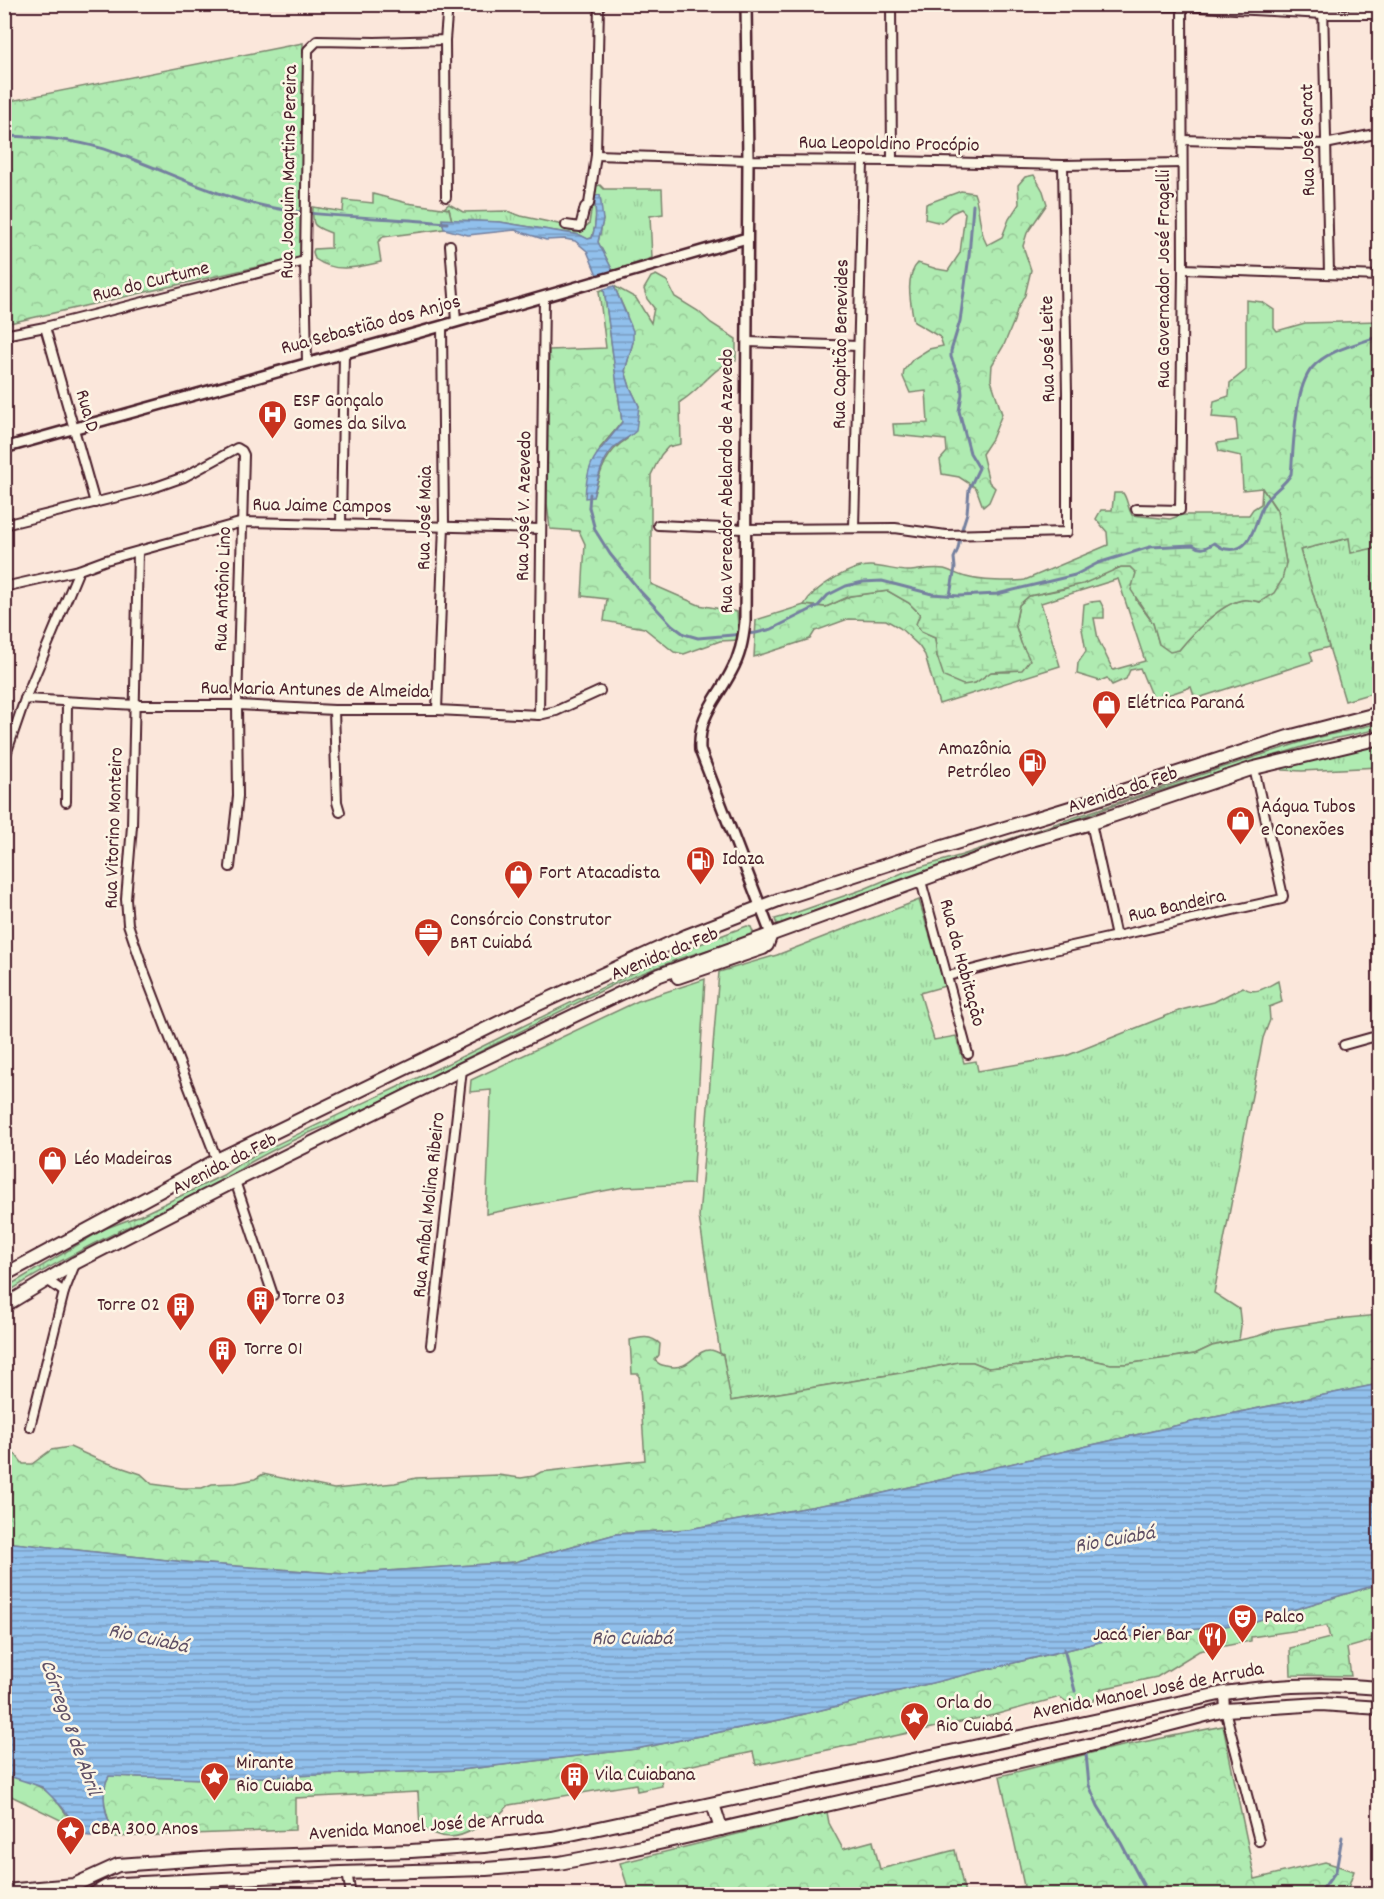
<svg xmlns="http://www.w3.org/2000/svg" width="1384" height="1899" font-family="Dekko,sans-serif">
<defs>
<pattern id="grass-tufts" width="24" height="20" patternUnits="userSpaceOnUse" patternTransform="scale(1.5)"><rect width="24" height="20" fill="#afebb1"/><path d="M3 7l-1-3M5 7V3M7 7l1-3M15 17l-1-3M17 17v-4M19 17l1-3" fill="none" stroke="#98c998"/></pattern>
<pattern id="forest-crowns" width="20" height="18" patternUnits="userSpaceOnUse" patternTransform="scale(1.5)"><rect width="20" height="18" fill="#afebb1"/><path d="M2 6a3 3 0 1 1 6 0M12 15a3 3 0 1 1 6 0" fill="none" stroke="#98c998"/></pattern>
<pattern id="wetland-marsh" width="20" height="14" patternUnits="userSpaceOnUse" patternTransform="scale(1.5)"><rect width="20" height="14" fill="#afebb1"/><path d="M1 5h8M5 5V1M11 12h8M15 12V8" fill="none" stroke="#98c998"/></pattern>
<pattern id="water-rules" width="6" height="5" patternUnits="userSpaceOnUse" patternTransform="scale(1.5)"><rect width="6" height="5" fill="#91c0ec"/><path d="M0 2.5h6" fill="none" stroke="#789bbf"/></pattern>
</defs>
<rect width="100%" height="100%" fill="#fbe7db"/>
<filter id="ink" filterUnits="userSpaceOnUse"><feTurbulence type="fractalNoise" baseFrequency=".0167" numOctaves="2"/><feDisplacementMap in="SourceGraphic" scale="12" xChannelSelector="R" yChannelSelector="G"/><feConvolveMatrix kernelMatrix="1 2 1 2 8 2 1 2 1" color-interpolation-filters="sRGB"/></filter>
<g filter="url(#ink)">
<g fill="url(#grass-tufts)" stroke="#7c856e" stroke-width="1.5">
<path d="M600,185L604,189H662L663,214L650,216L652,258L613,271L598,242L603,220L594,196C596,211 597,223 592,238L587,239L580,235L500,222L452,221L449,209L444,208L449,204L463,212L507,211L521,216L563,225L575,232L581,230L589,224L595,186Z"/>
<polygon points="1349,538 1352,552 1379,547 1379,691 1345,701 1300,550"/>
<polygon points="1379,723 1379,729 1319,742 1129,800 782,926 777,925 775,919 789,915 864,889 907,871 962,855 1224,767 1308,740"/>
<polygon points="1379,743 1379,767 1302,771 1283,770 1280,767"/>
<path d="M919,900L945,986L920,993L934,1040L956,1036L964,1063L976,1061L978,1071L1066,1056L1181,1010L1214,1002L1243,987C1255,996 1266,987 1278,981L1282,1002L1269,1007L1270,1020L1263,1038L1214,1293L1239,1309L1241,1326L1239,1340L1212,1346L1195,1354L1126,1364H1111L1084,1358H1064L1035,1364L988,1368L973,1362H959L925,1369L730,1401L723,1355L720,1353L699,1217L719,972L777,955Z"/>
<path d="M747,926L751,927L753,932L750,937L681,958L615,984L347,1118C314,1129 282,1145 251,1162C241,1168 231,1177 220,1182C148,1218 73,1250 5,1294V1289L15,1282L104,1229L141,1215L199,1187L223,1175L247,1159C315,1125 384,1094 453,1061C550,1013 645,963 747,926Z"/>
</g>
<g fill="url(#forest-crowns)" stroke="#7c856e" stroke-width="1.5">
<polygon points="303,43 301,257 5,324 5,102"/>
<path d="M1034,175L1043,191L1047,204L1027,233L1023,246L1031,270L1025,295L1017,310L1014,321L1004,345L992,365L991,380L1002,414L992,439L982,454L989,482L995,488L989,502L983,507L976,488L959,477L942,474L940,460L947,452L946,440L894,435L893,424L928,423L926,391L910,393L903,377L904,370L913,359L929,349L943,346L940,337L914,322C911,304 904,277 918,263L937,269L948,271L960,253L965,213L961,209L952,213L941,223L925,219L926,204L961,191L974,193C981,211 978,229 987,245L1002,237L1009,219L1019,204L1018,185L1025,177Z"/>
<path d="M373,194L407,203L449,209L452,221L442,220L444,229L383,237L378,242L381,262C358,267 336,274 315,259L313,252L314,249L331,248V233C313,226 312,227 313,207L343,212L344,200L373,203Z"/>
<path d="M656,275L667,281L675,297L698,311L711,323L736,339V360C712,367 701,390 680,402L681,444L668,447L661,455L651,475V584L699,605L737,612L739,640L720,641L684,654L674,652L644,628L604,621L607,599L582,596L585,544L579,531L550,529L547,503L549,350L606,348L599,291L604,289L622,422L600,448L593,497C600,473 605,452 627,439L639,406L630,387L625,371L633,342L626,313L614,286L636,298L651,323L654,308L647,299L644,289L651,277Z"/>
<path d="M1246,300L1262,302L1274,310V327L1277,331L1305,323L1379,321L1380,465L1374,479L1379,498V547L1351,553L1349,538L1300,550L1329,647L1310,652L1313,661L1195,699L1191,687L1153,700L1140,668L1130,670L1126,679L1112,685L1107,678L1100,681L1077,674L1078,663L1086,651L1082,629L1084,604L1091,602L1100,601L1104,609V618H1094L1098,639L1113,670L1145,661L1118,579L1041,603L1060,666L939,704L925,655L919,646L900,628L886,620L848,619L815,631L810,639L754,657L756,620L804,605L826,607L850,596L888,591L909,603L920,614L922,632L935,638L937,656L975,683L991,672H1010L1021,643L1015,624L1019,605L1029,596L1064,589L1121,567H1130L1136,572V600L1153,623L1159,644L1179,650C1192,634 1220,604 1242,600C1247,598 1255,601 1260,602L1286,563L1277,510L1262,488L1243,490L1241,456L1219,451L1217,443L1238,440L1236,419L1212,417L1214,401L1229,396L1230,383L1246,370Z"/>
<path d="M1379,1315V1384L1205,1419L866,1497L689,1529L616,1534L515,1562L345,1574L194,1563L5,1542V1449L16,1455L23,1464H32L51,1450L70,1447L99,1460L141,1474L152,1484L182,1488H202L212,1484L236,1483L255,1479L263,1474L334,1489L395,1483L416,1478L498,1475L521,1478L534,1476L541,1472L645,1460L639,1374H632L630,1340C641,1337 651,1335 660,1344L659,1355L655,1360C659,1365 662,1365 667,1366C690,1372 696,1349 710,1350C714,1350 719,1353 723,1355L731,1401L925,1369L959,1362H973L988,1368L1035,1364L1064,1358H1084L1111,1364H1126L1195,1354L1212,1346L1258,1336L1276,1329L1347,1318Z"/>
<path d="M1379,1584V1639L1347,1648L1351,1676L1291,1675L1290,1648L1330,1638L1327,1626L1251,1637V1641L1199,1651L1157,1677L1101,1689C1090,1711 1078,1712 1060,1697L994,1715L756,1765L753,1752L660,1772L662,1786L637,1791L636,1784L509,1805L501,1813L476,1820V1828C455,1841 441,1839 420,1827L418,1792L295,1798V1830L114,1837C108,1818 98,1794 109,1776L208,1779L460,1770L636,1749L784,1719L1112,1639L1249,1623Z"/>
<polygon points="1223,1726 1255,1879 1325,1862 1354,1871 1346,1894 977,1894 1024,1886 1000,1776 1103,1750"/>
<path d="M4,1772C15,1779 29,1780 40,1787C55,1794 68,1818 78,1831L73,1826L5,1793Z"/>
<polygon points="827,1812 829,1823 843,1849 873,1841 880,1869 955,1850 965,1894 630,1894 620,1863"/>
</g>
<path fill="url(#wetland-marsh)" stroke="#7c856e" stroke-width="1.5" d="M1262,488L1277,511L1286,563L1282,580L1274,593L1260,602C1255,601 1247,599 1242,600C1220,604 1192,634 1179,650L1170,652L1159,644L1153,623L1131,590L1136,573L1130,567H1121L1083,584L1029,596L1019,605L1015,624L1021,643L1030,660L1022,670L991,672L975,683L963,685L944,677L937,656L935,638L921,632L916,624L920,614L909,603L888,591L850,596L826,607L804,605C813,588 850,566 870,566C884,566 898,572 911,571C922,570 933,567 944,569C951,571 958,575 966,577C979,581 1012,582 1025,580L1108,545L1107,532L1096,519L1101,510H1112L1114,493H1123C1128,500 1127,507 1132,515L1170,519L1182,515H1249L1253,509L1261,504Z"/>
<polygon fill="#afebb1" stroke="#7c856e" stroke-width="1.5" points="705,979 693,1184 624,1187 486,1214 491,1090 470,1092 471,1080 638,1001"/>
<g fill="url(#water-rules)" stroke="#75809f" stroke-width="1.5">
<path d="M600,195L603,220L598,242L613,271L597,275L587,251L575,241L565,239L546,240L515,230L468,235L444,229L442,219L500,222L580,235L588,239L592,238C597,223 596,211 594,196Z"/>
<path d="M614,286L633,331V342L625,371L630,387L639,406L636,431C630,437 623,440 617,445C602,457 598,479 593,497L585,498C587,454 600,454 622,422L604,289Z"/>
<path d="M1379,1384V1584L1249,1623L1112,1639L784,1719L636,1749L460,1770L208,1779L109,1776C101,1789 104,1808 109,1822L104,1829L105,1834L90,1836L83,1835L62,1807L42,1787L12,1777L5,1772V1542L194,1563L345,1574L515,1562L616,1534L689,1529L866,1497L1205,1419Z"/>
</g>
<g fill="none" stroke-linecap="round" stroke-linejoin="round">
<g stroke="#75809f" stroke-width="3">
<path d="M4,136C38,137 72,139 104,149C154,165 200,190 251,203C314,219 382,216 447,223"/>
<path d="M590,494L589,507L595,530L610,554L640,591L672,625L684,634L698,638L756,633L772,629L818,606L828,595L846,586L863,582L882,581L932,594L959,596L997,594L1075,575L1098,563L1150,547L1193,545C1201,551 1206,548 1214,543C1218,545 1222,549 1226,549C1254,554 1255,517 1265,502C1273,491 1285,485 1291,474C1294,446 1294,389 1312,368C1327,350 1358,344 1380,336"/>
<polyline points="950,595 955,568 954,558 958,549 961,532 967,513 969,489 979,468 970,453 959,411 962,394 961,383 951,357 951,351 960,321 969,256 973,205"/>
<polyline points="1064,1649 1075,1691"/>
<polyline points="1086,1754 1089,1785 1098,1806 1121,1843 1148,1894"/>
<polyline points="1319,1894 1336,1871 1342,1837"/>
</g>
<defs>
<g id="minor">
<polyline points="891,4 892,161"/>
<polyline points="911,4 1182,6 1323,14 1380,14"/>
<polyline points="1323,4 1329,274"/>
<polyline points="445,40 446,197"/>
<polyline points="1183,140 1325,144 1380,133"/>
<polyline points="596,155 748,160 892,161 1063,165 1182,163"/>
<polyline points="566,225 580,227 585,207 589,204 596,155 599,4"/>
<polyline points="450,245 456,321"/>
<polyline points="1183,269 1380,276"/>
<polyline points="45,327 95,503"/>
<polyline points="4,335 45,327 305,261"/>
<polyline points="747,342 858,346"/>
<polyline points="307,362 305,261 308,50 317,41 375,42 445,40 448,4"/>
<polyline points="1136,509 1180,510 1183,269 1182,4"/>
<polyline points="341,523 344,354"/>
<polyline points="4,525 150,489 184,477 237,448 242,451 244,455 237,705 238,796 230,867"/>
<polyline points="658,525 744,529 895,528 946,535 1067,532 1067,393 1063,165"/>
<polyline points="854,528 863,161"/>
<polyline points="138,552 132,826 126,899 128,924 144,971 217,1160"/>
<polyline points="4,587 79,570 106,560 243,522 541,529"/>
<polyline points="25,699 136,705 237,705 334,710 437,710 539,715 556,711 600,691"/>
<polyline points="334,710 337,802 340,812"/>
<polyline points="437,710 444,525 442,326"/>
<polyline points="539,715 544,297"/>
<polyline points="4,760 25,699 79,570"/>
<polyline points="66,802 67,702"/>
<polyline points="1091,823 1116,937"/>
<polyline points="921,881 968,1054"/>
<polyline points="948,976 1014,959 1282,899 1283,896 1254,768"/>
<polyline points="1344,1045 1380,1035"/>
<polyline points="235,1181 273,1295"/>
<polyline points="47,1280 64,1292"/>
<polyline points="431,1345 462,1069"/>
<polyline points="30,1427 64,1292 75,1264"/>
<polyline points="1224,1693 1225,1710 1259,1841"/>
<polyline points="347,1873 351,1894"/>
</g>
<g id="tertiary">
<path d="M746,4L748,160L745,622C743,641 740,656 731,672C716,701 698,715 700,750L771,934"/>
<polyline points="4,448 442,326 747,238"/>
</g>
<g id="primary">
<polyline points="678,977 763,948 767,945 771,934"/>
<polyline points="4,1275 217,1160 521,1012 686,936 781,899 926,852 1070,808 1288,737 1380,713"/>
<polyline points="4,1306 75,1263 235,1181 462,1069 657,976 1028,841 1091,823 1254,768 1380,738"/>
<polyline points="713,1804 721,1829"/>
<path d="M4,1891L74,1885L118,1865L230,1857L411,1851L484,1846L552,1838L599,1828L1224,1693C1275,1685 1328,1683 1380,1688"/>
<polyline points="94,1894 106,1887 122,1884 341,1873 486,1869 559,1863 628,1850 1086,1746 1225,1710 1321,1704 1380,1708"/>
</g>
</defs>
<use href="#minor" stroke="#4a1f2b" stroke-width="12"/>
<use href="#tertiary" stroke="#4a1f2b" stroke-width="14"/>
<use href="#primary" stroke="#4a1f2b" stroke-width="16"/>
<use href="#minor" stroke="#fcf5e5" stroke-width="8"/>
<use href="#tertiary" stroke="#fcf5e5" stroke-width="9"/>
<use href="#primary" stroke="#fcf5e5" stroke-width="12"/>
</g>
</g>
<defs>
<symbol id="hospital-pin" viewBox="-11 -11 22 30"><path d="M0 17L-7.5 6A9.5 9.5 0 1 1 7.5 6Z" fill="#c8321e" stroke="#fcf5e5"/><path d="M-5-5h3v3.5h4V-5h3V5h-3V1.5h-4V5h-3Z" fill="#fff"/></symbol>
<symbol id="shop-pin" viewBox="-11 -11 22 30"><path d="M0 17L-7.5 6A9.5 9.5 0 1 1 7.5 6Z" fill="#c8321e" stroke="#fcf5e5"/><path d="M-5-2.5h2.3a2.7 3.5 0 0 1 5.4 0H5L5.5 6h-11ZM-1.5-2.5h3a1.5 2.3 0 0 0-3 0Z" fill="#fff"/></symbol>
<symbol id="fuel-pin" viewBox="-11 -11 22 30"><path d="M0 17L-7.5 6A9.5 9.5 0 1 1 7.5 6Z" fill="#c8321e" stroke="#fcf5e5"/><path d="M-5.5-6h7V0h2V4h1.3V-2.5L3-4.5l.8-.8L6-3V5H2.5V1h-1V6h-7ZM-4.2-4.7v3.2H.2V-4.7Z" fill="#fff"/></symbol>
<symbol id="office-pin" viewBox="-11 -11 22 30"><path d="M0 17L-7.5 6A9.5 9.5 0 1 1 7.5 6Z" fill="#c8321e" stroke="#fcf5e5"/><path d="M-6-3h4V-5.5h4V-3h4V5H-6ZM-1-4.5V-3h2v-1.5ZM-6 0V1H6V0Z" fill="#fff"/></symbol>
<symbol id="building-pin" viewBox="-11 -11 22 30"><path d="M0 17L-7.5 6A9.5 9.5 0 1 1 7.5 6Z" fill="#c8321e" stroke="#fcf5e5"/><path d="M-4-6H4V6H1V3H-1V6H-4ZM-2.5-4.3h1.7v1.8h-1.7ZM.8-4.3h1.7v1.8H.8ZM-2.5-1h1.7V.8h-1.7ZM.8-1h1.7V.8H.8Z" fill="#fff"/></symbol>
<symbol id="theatre-pin" viewBox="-11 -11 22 30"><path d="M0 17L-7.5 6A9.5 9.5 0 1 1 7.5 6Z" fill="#c8321e" stroke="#fcf5e5"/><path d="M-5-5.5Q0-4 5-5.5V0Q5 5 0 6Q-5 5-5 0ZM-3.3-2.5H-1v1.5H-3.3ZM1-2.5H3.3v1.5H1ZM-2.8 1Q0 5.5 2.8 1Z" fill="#fff"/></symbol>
<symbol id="restaurant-pin" viewBox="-11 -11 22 30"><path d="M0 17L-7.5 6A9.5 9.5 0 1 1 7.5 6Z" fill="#c8321e" stroke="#fcf5e5"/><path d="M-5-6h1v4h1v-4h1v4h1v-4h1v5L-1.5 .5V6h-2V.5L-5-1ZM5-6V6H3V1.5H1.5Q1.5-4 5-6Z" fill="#fff"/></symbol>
<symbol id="sight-pin" viewBox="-11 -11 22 30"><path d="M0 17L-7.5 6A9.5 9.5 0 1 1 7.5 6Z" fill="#c8321e" stroke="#fcf5e5"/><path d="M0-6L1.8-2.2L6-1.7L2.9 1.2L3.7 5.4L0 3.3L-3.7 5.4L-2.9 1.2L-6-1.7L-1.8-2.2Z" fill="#fff"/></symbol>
</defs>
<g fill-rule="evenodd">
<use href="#hospital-pin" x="256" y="398" width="33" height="45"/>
<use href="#shop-pin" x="1090" y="688" width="33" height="45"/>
<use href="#fuel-pin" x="1016" y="746" width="33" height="45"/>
<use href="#shop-pin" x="1224" y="804" width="33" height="45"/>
<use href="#fuel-pin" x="684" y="844" width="33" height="45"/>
<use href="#shop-pin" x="502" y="858" width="33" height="45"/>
<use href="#office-pin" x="412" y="916" width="33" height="45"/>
<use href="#shop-pin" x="36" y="1144" width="33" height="45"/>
<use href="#building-pin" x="244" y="1284" width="33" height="45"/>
<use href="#building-pin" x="164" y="1290" width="33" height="45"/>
<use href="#building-pin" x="206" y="1334" width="33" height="45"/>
<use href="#theatre-pin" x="1226" y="1602" width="33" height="45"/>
<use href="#restaurant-pin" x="1196" y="1620" width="33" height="45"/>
<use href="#sight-pin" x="898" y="1700" width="33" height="45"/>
<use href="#sight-pin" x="198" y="1760" width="33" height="45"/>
<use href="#building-pin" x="558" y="1760" width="33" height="45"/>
<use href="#sight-pin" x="54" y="1814" width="33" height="45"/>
</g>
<g text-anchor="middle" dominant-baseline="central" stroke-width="5" stroke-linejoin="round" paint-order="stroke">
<g font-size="20" fill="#4a1f2b" stroke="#fcf5e5">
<text transform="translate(1309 140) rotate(-91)">Rua José Sarat</text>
<text transform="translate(889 145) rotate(1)">Rua Leopoldino Procópio</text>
<text transform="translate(290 172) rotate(-89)">Rua Joaquim Martins Pereira</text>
<text transform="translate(1165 279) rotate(-90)">Rua Governador José Fragelli</text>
<text transform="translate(151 283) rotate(-14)">Rua do Curtume</text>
<text transform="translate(371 326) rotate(-15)">Rua Sebastião dos Anjos</text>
<text transform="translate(842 344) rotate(-89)">Rua Capitão Benevides</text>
<text transform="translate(1049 349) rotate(-91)">Rua José Leite</text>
<text transform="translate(86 411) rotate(74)">Rua D</text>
<text transform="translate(728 481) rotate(-90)">Rua Vereador Abelardo de Azevedo</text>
<text transform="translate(525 506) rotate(-89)">Rua José V. Azevedo</text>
<text transform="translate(322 507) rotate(1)">Rua Jaime Campos</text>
<text transform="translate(426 518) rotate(-89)">Rua José Maia</text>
<text transform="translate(224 589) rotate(-88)">Rua Antônio Lino</text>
<text transform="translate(315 691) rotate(1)">Rua Maria Antunes de Almeida</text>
<text transform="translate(1123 791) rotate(-18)">Avenida da Feb</text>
<text transform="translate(115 828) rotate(-88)">Rua Vitorino Monteiro</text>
<text transform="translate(1177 907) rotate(-12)">Rua Bandeira</text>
<text transform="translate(665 955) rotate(-22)">Avenida da Feb</text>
<text transform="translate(961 963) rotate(75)">Rua da Habitação</text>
<text transform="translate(225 1165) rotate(-27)">Avenida da Feb</text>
<text transform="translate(430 1205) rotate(-84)">Rua Aníbal Molina Ribeiro</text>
<text transform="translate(1148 1692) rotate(-11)">Avenida Manoel José de Arruda</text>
<text transform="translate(426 1827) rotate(-4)">Avenida Manoel José de Arruda</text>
</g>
<g font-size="20" fill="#4a1f2b" stroke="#fcf5e5" text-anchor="start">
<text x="293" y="402">ESF Gonçalo<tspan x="293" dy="23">Gomes da Silva</tspan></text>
<text x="1127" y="704">Elétrica Paraná</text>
<text x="1011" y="750" text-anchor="end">Amazônia<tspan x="1011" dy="23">Petróleo</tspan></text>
<text x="1261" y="808">Aágua Tubos<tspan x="1261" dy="23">e Conexões</tspan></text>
<text x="722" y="860">Idaza</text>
<text x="539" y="874">Fort Atacadista</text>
<text x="450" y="921">Consórcio Construtor<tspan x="450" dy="23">BRT Cuiabá</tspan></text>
<text x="74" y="1160">Léo Madeiras</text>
<text x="282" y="1300">Torre 03</text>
<text x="160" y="1306" text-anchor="end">Torre 02</text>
<text x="244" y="1350">Torre 01</text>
<text x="1264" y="1618">Palco</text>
<text x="1192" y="1636" text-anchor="end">Jacá Pier Bar</text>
<text x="936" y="1704">Orla do<tspan x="936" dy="23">Rio Cuiabá</tspan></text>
<text x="236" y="1764">Mirante<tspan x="236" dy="23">Rio Cuiaba</tspan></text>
<text x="595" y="1776">Vila Cuiabana</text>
<text x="91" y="1830">CBA 300 Anos</text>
</g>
<g font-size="21" font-style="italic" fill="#5f4f65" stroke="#fcf5e5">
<text transform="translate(1115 1541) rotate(-10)">Rio Cuiabá</text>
<text transform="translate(148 1640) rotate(12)">Rio Cuiabá</text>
<text x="632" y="1640">Rio Cuiabá</text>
<text transform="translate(69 1728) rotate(70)">Córrego 8 de Abril</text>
</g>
</g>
<rect width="1384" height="1899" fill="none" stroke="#fcf5e5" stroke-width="24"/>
<rect x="12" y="12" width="1360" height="1875" fill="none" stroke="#4a1f2b" stroke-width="2" filter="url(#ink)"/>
</svg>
